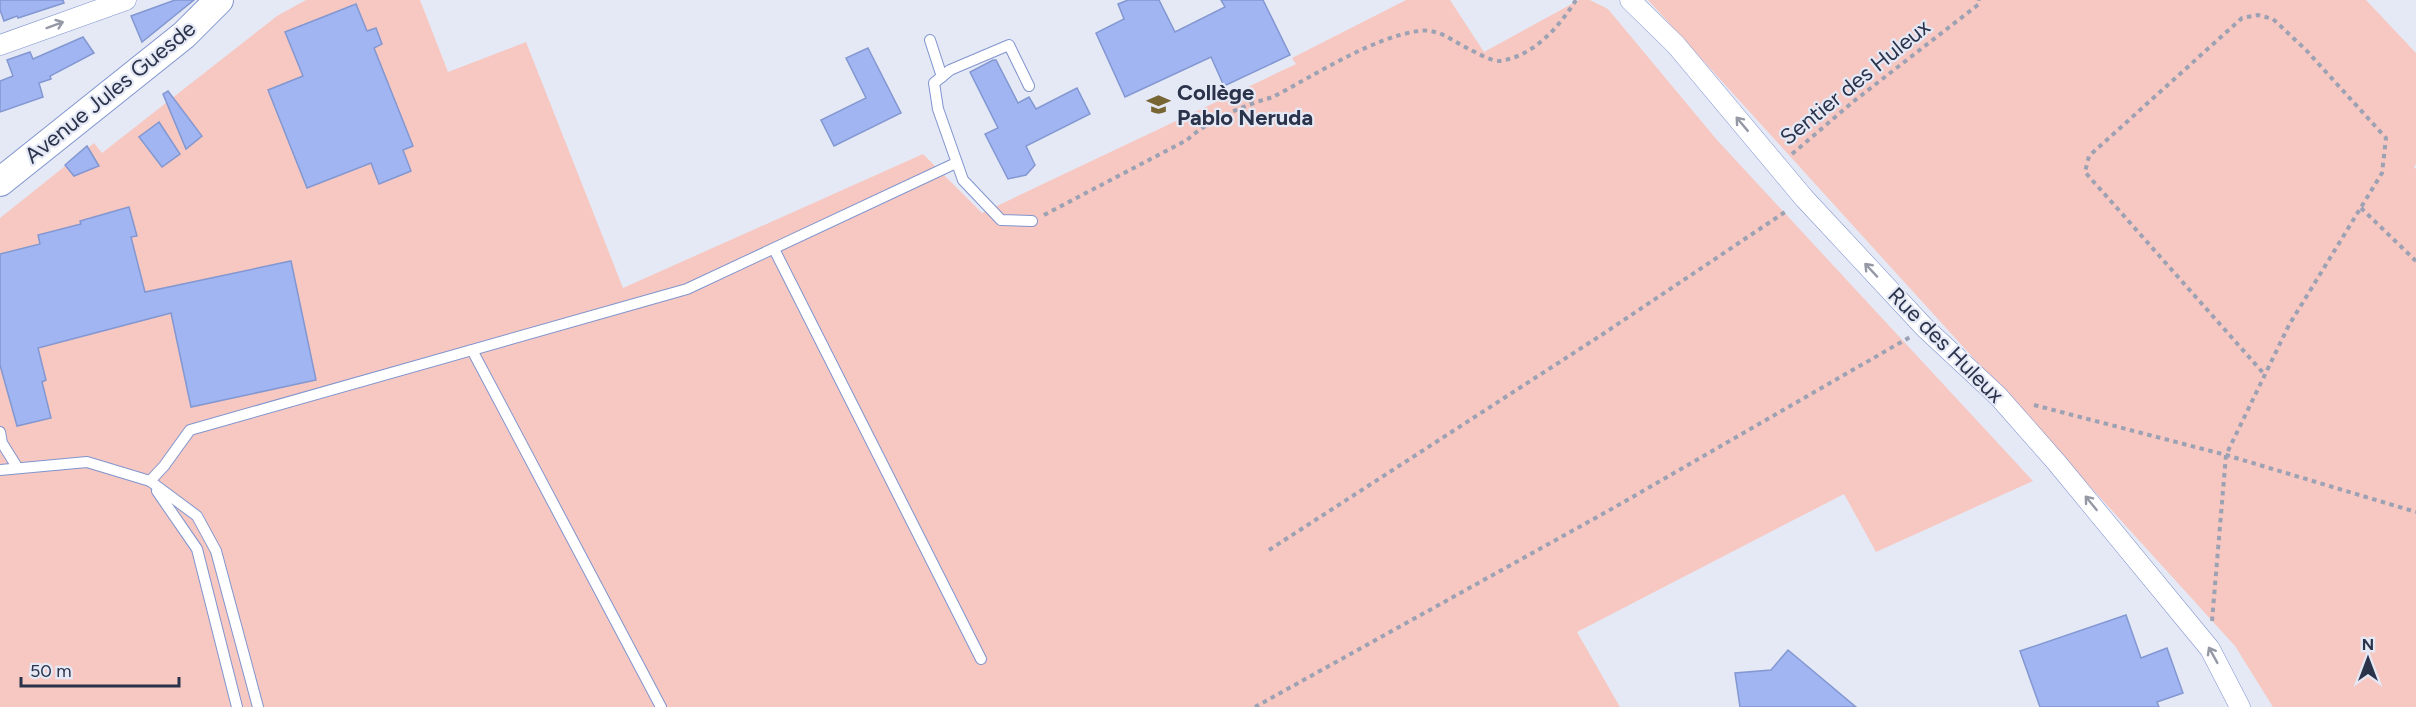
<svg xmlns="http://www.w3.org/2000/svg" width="2416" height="707" font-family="Figtree,sans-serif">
<rect width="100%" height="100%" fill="#e5e9f6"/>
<g fill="#f6c8c1">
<polygon points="306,0 420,0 448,72 526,42 623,288 923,154 982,213 1296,64 1292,58 1406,0 1450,0 1484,52 1579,0 1590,0 1608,9 1717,140 2033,481 1876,552 1844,494 1577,632 1620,707 0,707 0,218 94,143 102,153 277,16"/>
<polygon points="1648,0 2366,0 2416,53 2416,164 2414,167 2416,169 2416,707 2273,707 2235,646"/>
</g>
<g fill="#a0b5f1" stroke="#8397d1" stroke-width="1.5">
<polygon points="0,0 63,0 64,3 18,18 17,16 4,21 0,10"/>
<polygon points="175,0 194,0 142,42 131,16"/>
<polygon points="1128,0 1159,0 1175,32 1225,7 1221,0 1263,0 1290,55 1224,86 1211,57 1125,97 1096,33 1124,19 1118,4"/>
<polygon points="356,4 367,31 376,28 382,44 374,48 413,146 403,150 411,171 379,184 371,163 307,188 268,90 303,76 285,32"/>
<polygon points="83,37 94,53 50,76 51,79 39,83 43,97 0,112 0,81 13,76 7,60 30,52 33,59"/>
<polygon points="868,48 901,113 834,146 821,120 866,98 846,58"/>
<polygon points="993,60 996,60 1018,103 1029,97 1036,109 1077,88 1090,114 1026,146 1035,165 1026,175 1008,179 985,134 998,128 970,72"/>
<polygon points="168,91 202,136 186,149 163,94"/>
<polygon points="159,122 180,154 162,167 139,137"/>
<polygon points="87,146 99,166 74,176 65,165"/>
<polygon points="129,207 137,236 131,237 145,292 291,261 316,380 191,407 171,313 38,348 46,380 42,382 51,418 17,426 0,365 0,254 40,244 38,235 81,224 80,221"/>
<polygon points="2126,615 2141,658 2167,648 2183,693 2157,702 2159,707 2040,707 2020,651"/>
<polygon points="1788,650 1856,707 1740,707 1735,673 1771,670"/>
</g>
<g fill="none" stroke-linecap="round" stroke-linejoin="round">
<defs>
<g id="lane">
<polyline points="930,40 942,77"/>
<polyline points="1029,86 1009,45 950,70 934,83 938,109 963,180 1001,220 1032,221"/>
<polyline points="774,249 981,659"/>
<polyline points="472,350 661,707"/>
<polyline points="0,432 2,443 17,467"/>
<polyline points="0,470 87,462 150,481 197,516 216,551 258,707"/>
<polyline points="150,481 164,466 190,430 687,289 956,163"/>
<polyline points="157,491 197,549 237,707"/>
</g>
<g id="street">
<polyline points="1630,0 1676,45 1804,198 1925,328 1998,396 2057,463 2210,649 2240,707"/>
<polyline points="0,45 126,0"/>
</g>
<polyline id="secondary" points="0,182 184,35 219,0"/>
</defs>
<use href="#lane" stroke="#8094ce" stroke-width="12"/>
<use href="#street" stroke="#8094ce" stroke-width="21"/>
<use href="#secondary" stroke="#8094ce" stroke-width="30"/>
<g stroke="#9ca1b3" stroke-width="4" stroke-dasharray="4.5 4.5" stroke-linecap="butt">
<polyline points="1792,154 1854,101 1979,4 1979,0"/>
<polyline points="2361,208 2416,261"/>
<path d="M1044,215L1187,140C1209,120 1244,105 1273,97C1315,75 1373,37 1419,31C1439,28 1452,41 1469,49C1477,53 1491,61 1499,61C1533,57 1559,27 1576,0"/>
<polyline points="2034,405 2226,455 2416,512"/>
<polyline points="1269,550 1603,334 1788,210"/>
<polyline points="2212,621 2226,455 2289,325 2382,173 2386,138 2306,50 2273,19 2258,15 2242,18 2089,156 2085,172 2265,375"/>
<polyline points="1255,707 1608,511 1910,337"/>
</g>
<use href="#lane" stroke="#fff" stroke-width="10"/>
<use href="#street" stroke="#fff" stroke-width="20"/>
<use href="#secondary" stroke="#fff" stroke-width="28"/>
</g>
<defs><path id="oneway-shaft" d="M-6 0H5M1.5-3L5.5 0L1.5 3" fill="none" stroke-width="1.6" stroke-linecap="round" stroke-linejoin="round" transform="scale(1.5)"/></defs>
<g stroke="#9599a5">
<use href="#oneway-shaft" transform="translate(55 25) rotate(-20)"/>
<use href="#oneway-shaft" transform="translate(1742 124) rotate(-130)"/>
<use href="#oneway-shaft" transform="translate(1871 270) rotate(-133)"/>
<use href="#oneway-shaft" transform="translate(2091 503) rotate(-129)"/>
<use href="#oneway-shaft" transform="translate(2213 655) rotate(-119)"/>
</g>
<defs>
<symbol id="school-bare" viewBox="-9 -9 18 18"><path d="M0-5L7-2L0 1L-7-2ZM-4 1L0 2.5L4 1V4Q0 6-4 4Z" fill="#786534" stroke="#e5e9f6" stroke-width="2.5" paint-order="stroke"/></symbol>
</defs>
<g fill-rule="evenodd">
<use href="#school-bare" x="1142" y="88" width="33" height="33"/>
</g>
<g text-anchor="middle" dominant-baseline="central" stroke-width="4.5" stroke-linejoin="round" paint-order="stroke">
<g font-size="22" fill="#2b334b" stroke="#e5e9f6">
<text transform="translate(1855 82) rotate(-39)">Sentier des Huleux</text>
<text transform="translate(110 92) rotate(-39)">Avenue Jules Guesde</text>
<text transform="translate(1946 345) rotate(45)">Rue des Huleux</text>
</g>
<g font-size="22" font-weight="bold" fill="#2b334b" stroke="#e5e9f6" text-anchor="start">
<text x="1177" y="92">Collège<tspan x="1177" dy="25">Pablo Neruda</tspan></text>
</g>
</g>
<g transform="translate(2368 659)" stroke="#e5e9f6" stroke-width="4.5" paint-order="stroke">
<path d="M0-4.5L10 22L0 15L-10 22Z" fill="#2b334b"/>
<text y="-9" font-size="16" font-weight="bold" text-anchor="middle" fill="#2b334b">N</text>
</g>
<path d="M21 677v9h158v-9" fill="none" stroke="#2b334b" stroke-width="3"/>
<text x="30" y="677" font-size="18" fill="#2b334b" stroke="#e5e9f6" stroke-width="4.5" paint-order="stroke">50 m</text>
</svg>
